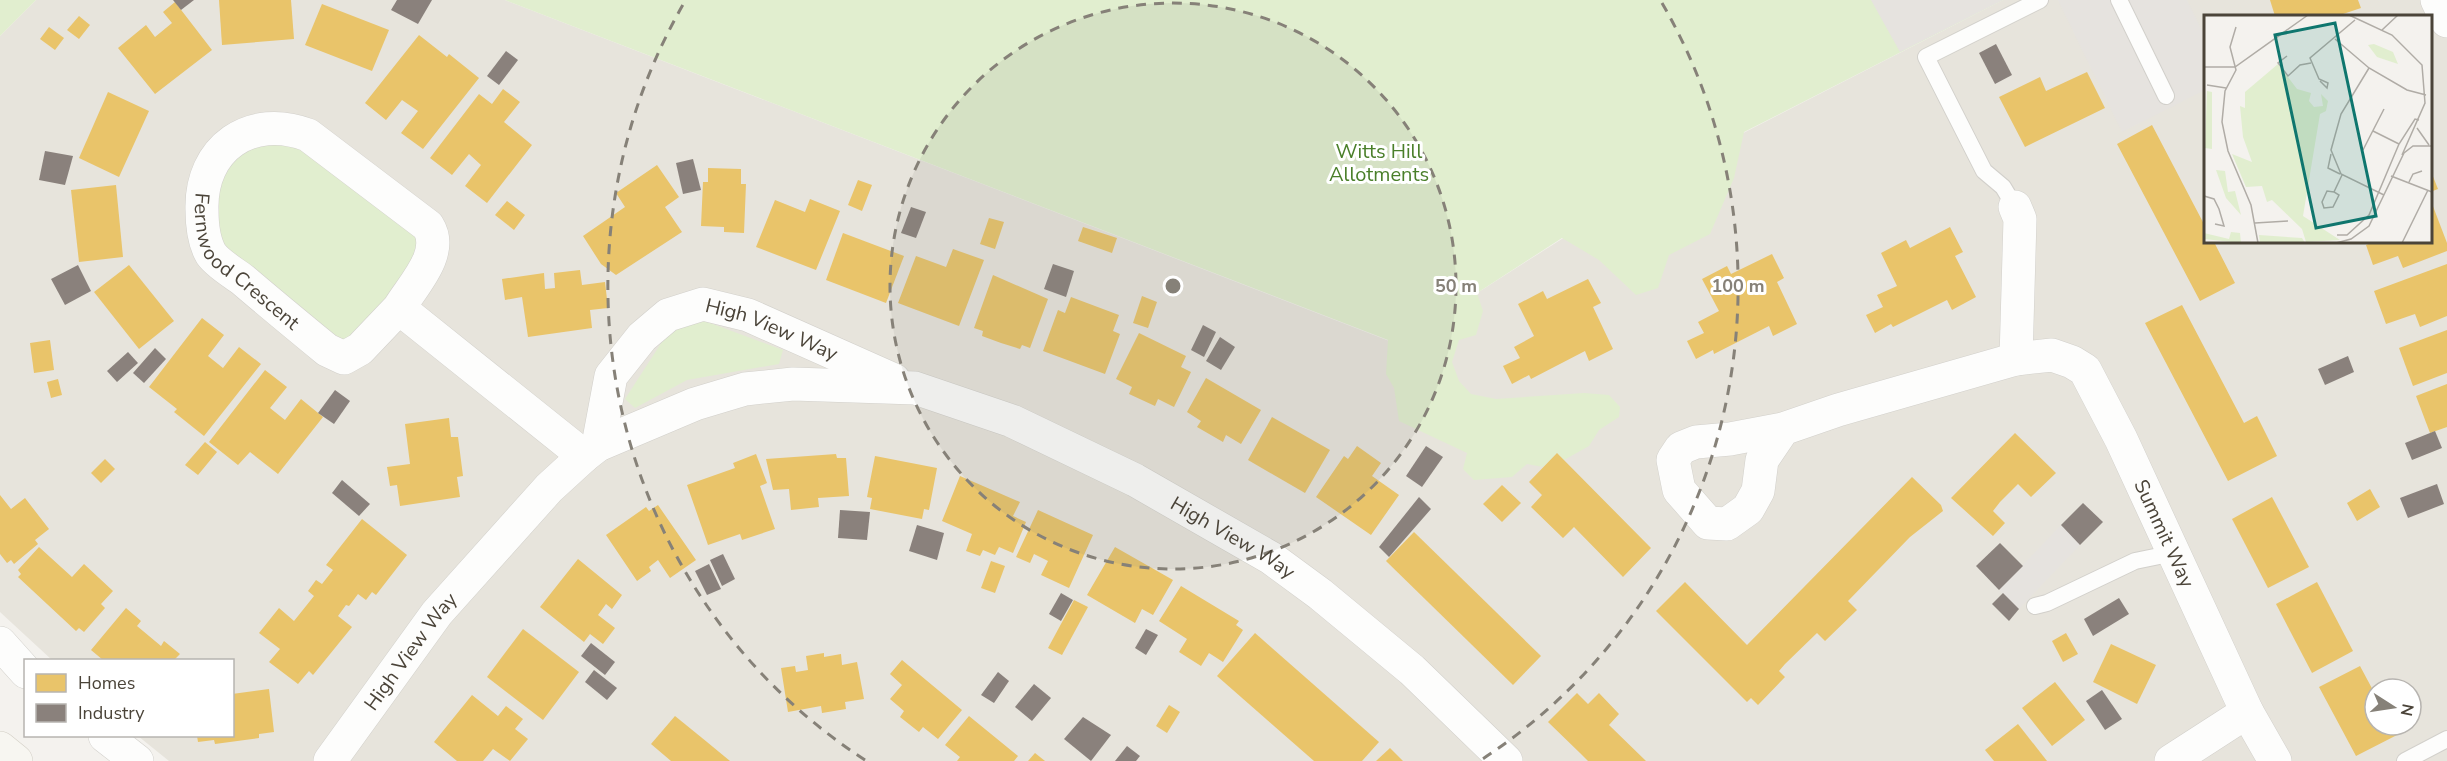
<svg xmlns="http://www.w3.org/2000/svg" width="2447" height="761" font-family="'Nunito Sans',sans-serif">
<rect width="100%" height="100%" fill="#f4f2ee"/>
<path fill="#e7e4dc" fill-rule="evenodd" d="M36,0H505L1397,344L1667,172L2003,0H2447V761H169L138,736H232V660H52L0,612V36ZM2206,16H2430V242H2206ZM2375,689H2411V725H2375Z"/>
<g fill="#e1eecf">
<polygon points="0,0 36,0 0,36"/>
<polygon points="505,0 2003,0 1744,132 1734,178 1710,234 1669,255 1658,288 1636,295 1599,260 1562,238 1477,293 1483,311 1476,335 1459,340 1452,362 1459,381 1471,394 1496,399 1584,393 1609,395 1620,407 1619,417 1599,430 1589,446 1564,460 1557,453 1543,467 1527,464 1512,477 1474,480 1463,469 1467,453 1399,421 1394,388 1386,374 1388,340"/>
<polygon points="288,127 433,233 352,356 211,254 210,165"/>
<polygon points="702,320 783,350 779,364 687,380 635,408 625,399 669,331"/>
</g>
<g fill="#e6e3df">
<polygon points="1871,0 2003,0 1900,52"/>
<polygon points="2058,0 2187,0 2205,37 2205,90 2122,132"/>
<polygon points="2061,525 2080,545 2019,609 1999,590"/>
</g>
<g fill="#e9c46a">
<polygon points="219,0 291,0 294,39 222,45"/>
<polygon points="2270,0 2358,0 2361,8 2337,16 2275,16"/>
<polygon points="175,2 212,50 155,94 118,48 146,25 155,37 172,23 163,12"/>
<polygon points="322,4 389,30 372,71 305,45"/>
<polygon points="79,16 90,25 79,39 67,30"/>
<polygon points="49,27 64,38 55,50 40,39"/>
<polygon points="419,35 447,57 449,54 479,78 423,149 401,133 418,111 402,100 386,120 365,103"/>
<polygon points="2087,72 2105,108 2025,147 1999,97 2040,77 2046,91"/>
<polygon points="503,89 520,102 504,122 532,145 487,203 465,186 481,165 469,154 452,175 430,158 479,94 492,104"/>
<polygon points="108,92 149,111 119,177 79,158"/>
<polygon points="2152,125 2205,226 2205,242 2214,242 2235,283 2200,301 2117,144"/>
<polygon points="657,165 679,197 665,207 682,232 616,275 601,264 583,236 625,207 616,193"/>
<polygon points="708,168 741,169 741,184 746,184 744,233 724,232 724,227 701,226 703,182 708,182"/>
<polygon points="2430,169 2438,189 2430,192"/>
<polygon points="858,180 872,185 862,211 848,205"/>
<polygon points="116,185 123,257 79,262 71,190"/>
<polygon points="810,199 840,211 816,270 756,247 775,200 805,212"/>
<polygon points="507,201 525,215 514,230 495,215"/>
<polygon points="2431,201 2447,243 2447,251 2403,268 2398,256 2373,265 2366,245 2375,242 2430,242"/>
<polygon points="989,218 1004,222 995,249 980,244"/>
<polygon points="1083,227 1117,238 1112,253 1078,241"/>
<polygon points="1950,227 1963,252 1955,256 1976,297 1952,310 1947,300 1893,327 1891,324 1875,333 1866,315 1883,307 1877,295 1897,286 1881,253 1906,240 1910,248"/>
<polygon points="843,233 904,256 886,303 826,280"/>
<polygon points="953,249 984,260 959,326 898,303 916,256 946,267"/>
<polygon points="1772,254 1784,278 1777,282 1797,324 1773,336 1769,326 1714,354 1713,350 1696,359 1687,341 1704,333 1698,322 1719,311 1702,279 1727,266 1731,274"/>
<polygon points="2447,264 2447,316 2420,327 2415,314 2386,324 2374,291"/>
<polygon points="129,265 174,321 139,349 94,292"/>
<polygon points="580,270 582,285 605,282 608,308 590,310 592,328 528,337 522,297 505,300 502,279 544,273 545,289 555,288 554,273"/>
<polygon points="993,275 1048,299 1030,348 1022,345 1020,349 1001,343 982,336 983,331 974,328"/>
<polygon points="1588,279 1601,303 1593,307 1613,349 1589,361 1585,351 1531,379 1529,375 1512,384 1503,366 1520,358 1514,347 1534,336 1518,304 1543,291 1547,299"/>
<polygon points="1142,296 1157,302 1148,328 1133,323"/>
<polygon points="1071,297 1119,315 1113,331 1120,334 1105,374 1043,351 1058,310 1065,313"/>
<polygon points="2182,305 2244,423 2257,416 2277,456 2228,481 2145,323"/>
<polygon points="202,318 224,335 208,356 223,368 239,347 261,364 204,436 174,412 177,409 149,387"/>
<polygon points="2447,330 2447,373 2413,386 2399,348"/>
<polygon points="1139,333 1186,356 1181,367 1191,372 1174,407 1158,399 1155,406 1129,394 1132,387 1116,379"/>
<polygon points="50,340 54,370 34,373 30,343"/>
<polygon points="265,370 287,387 270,408 285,420 301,399 323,417 278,474 250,452 238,465 209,442"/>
<polygon points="1206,378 1261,410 1241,444 1226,435 1223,442 1197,427 1201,421 1187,412"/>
<polygon points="58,379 62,395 51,398 47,382"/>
<polygon points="2447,384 2447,427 2430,433 2416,396"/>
<polygon points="1272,417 1330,450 1305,493 1248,460"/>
<polygon points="449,418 451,437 458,437 463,476 457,477 460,497 400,506 397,485 390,486 387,467 410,464 405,424"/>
<polygon points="2015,433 2056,473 2031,497 2018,484 2000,502 1993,511 2005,523 1993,536 1951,498"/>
<polygon points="205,442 217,452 198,475 185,465"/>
<polygon points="1357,446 1381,463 1372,476 1399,495 1371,535 1316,497 1344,456 1348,459"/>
<polygon points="1557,453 1651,548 1623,577 1574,527 1563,538 1531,507 1542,495 1529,482"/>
<polygon points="756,454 767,483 760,486 775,529 742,540 740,534 708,545 687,485 735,468 733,463"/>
<polygon points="836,454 837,458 846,458 849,496 818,498 819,507 791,510 789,489 773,490 766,459"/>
<polygon points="875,456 937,468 929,510 924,509 922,519 870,509 872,498 867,497"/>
<polygon points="105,459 115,469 101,483 91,473"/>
<polygon points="960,476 1020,502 1013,516 1026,522 1013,553 999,547 995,555 983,550 980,556 966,551 972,534 942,521"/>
<polygon points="1912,477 1941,505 1943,511 1910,537 1848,601 1857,610 1825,641 1817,633 1785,664 1779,671 1785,677 1758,705 1751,698 1747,702 1656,611 1685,582 1747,645"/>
<polygon points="1502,485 1521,503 1502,522 1483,504"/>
<polygon points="2370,489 2380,507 2357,521 2347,503"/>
<polygon points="0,495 11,509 25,498 49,529 35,540 38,544 14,564 11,560 7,563 0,554"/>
<polygon points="2272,497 2309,567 2268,588 2232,519"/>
<polygon points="658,505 696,560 670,578 658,560 649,567 651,571 637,581 606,535 646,507 649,511"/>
<polygon points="1038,510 1093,535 1069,588 1041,575 1048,561 1034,554 1030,563 1016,557"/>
<polygon points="362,519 407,555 376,595 372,592 366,600 358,594 349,606 346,605 338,616 352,627 313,675 309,671 298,684 269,662 280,649 259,633 279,608 294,621 314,596 308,591 316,580 322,584 333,570 326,565"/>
<polygon points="1414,532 1541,656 1513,685 1386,561"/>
<polygon points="39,547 72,577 84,564 113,591 101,604 105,608 84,632 79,628 76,631 18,577 21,574 18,570"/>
<polygon points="1115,547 1173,580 1153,615 1142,609 1135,623 1087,595"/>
<polygon points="578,559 622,595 612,609 606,604 598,615 615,628 603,644 590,634 584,642 540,607"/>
<polygon points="991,561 1005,566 995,593 981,588"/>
<polygon points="2317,582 2353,651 2312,673 2276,604"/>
<polygon points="1181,586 1239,621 1236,625 1243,630 1223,662 1209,653 1201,666 1179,652 1187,639 1159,621"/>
<polygon points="1074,600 1088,607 1062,655 1048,648"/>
<polygon points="126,608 141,621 137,626 161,646 164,641 180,654 174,660 103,660 91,650"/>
<polygon points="523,629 579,672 543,720 487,677"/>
<polygon points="1255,633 1379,742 1362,761 1314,761 1217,676"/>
<polygon points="2066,633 2078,654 2063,662 2052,641"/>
<polygon points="2111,644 2156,665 2137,704 2093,682"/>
<polygon points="824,653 824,657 841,654 842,665 857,662 864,699 845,702 846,709 822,713 821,706 788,712 781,668 795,666 796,672 808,670 806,656"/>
<polygon points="902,660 962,710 938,739 923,727 919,732 900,717 904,711 890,699 902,685 890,674"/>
<polygon points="2360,666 2375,694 2375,725 2391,725 2397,735 2356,756 2319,687"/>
<polygon points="2055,682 2085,720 2052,746 2022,708"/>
<polygon points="269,689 274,732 259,734 259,738 215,744 214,740 198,742 197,736 232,736 232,694"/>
<polygon points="1577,693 1588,704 1599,693 1619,714 1609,725 1646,761 1588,761 1580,753 1548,722"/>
<polygon points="472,695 498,716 506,706 523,719 515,729 528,739 510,761 493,749 483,761 457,761 434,742"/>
<polygon points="1169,705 1180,712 1167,733 1156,726"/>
<polygon points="675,716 707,742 730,761 671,761 651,744"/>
<polygon points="969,716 1018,756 1014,761 957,761 960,757 945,745"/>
<polygon points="2018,724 2047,761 1994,761 1985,750"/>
<polygon points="1390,748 1403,761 1376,761"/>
<polygon points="1035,753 1045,761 1028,761"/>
</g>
<g fill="#8a817c">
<polygon points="173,0 194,0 181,10"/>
<polygon points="397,0 432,0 418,24 391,10"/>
<polygon points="1996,44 2012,75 1995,84 1979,53"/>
<polygon points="506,51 518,60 499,85 487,76"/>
<polygon points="45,151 73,156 65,185 39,180"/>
<polygon points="693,159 701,190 683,194 676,163"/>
<polygon points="911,207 926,212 916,238 901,233"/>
<polygon points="1053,264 1074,271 1066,297 1044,289"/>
<polygon points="78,265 91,291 65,305 51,279"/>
<polygon points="1203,325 1216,332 1204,357 1191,350"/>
<polygon points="1220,337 1235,347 1221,370 1206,361"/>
<polygon points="155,348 166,359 144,383 133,373"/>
<polygon points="128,352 138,363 117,382 107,371"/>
<polygon points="2348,356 2354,372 2325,385 2318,369"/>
<polygon points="335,390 350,401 334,424 318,413"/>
<polygon points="2435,431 2442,448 2412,460 2405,443"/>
<polygon points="1426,446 1443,457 1422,487 1406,476"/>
<polygon points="342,480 370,504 359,516 332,493"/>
<polygon points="2437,484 2444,504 2408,518 2400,498"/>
<polygon points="1419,497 1431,509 1389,557 1379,547"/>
<polygon points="2083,503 2103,522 2080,545 2061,525"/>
<polygon points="840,510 870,512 867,540 838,538"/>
<polygon points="917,525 944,533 937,560 909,551"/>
<polygon points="2000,543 2023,566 1999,590 1976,566"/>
<polygon points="723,554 735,579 722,586 710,560"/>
<polygon points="709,564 721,589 707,595 695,571"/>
<polygon points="1061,593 1073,600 1061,621 1049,614"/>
<polygon points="2003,593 2019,609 2009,621 1992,604"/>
<polygon points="2119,598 2129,614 2093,636 2084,619"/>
<polygon points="1146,629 1158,635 1146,655 1135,648"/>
<polygon points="591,643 615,662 605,675 581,656"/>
<polygon points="594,670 617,688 607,700 585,682"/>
<polygon points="998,672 1009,681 994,703 981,695"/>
<polygon points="1034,684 1051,698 1032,721 1015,707"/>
<polygon points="2102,690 2122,719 2105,730 2086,701"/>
<polygon points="1083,717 1111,735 1091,761 1064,739"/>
<polygon points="1127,746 1140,756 1136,761 1115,761"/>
</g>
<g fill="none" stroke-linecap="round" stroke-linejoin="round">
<defs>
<g id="lane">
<polyline points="2119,0 2166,96"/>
<polyline points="2015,207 2003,187 1984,171 1926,57 2040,0"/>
<polyline points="2035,606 2047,603 2135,561 2174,553"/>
<polyline points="2405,761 2447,739"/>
</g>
<g id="street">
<polyline points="2437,0 2447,21"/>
<polyline points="2015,207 2020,219 2016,359"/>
<path id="s1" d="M399,308C413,285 445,253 428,226L308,135C251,113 200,148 202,210C202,223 204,242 211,254C218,264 234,273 243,280C271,304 299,327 327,350L344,358L360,349L399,308L584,456"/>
<path id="s2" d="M1783,429L1762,460L1758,491L1748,509L1727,524L1708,523L1679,490L1673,460L1681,448L1696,442L1730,439L1783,429L1838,410L2016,359L2052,355L2072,362L2085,370L2121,439L2247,712L2275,761"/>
<path id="s3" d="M598,445L611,376L642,337L668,315L703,304L748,315L894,380"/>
<polyline points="0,643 26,672"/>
<polyline points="105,736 137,761"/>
<path id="s4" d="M330,761L437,613L549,488L584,456L598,445L695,404L745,389L793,384L915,388L1012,421L1135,480L1271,558L1320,594L1412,670L1506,761"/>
<polyline points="2171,761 2247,712"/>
</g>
<polyline id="secondary" points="0,748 16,761"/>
</defs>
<use href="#lane" stroke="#d2d0cb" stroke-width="18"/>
<use href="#street" stroke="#d2d0cb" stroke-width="34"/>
<use href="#secondary" stroke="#d3cfc5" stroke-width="34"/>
<use href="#lane" stroke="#fdfdfc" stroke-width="16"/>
<use href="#street" stroke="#fdfdfc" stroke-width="33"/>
<use href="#secondary" stroke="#f7f6f1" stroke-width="33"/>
</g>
<circle cx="1173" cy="286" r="283" fill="#868178" fill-opacity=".12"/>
<g fill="none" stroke="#868178" stroke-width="3" stroke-dasharray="10 8">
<circle cx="1173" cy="286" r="283"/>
<path d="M865 760A565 565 0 0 1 684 3M1662 3A565 565 0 0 1 1481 760"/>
</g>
<g text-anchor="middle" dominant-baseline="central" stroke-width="6" stroke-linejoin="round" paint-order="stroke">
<g font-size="20" fill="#4a7f2a" stroke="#fff">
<text x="1379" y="151">Witts Hill<tspan x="1379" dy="23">Allotments</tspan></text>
</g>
<g font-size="20" fill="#4b4439" stroke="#fff">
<text stroke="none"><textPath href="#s1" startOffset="470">Fernwood Crescent</textPath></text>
<text stroke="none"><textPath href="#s3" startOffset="264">High View Way</textPath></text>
<text stroke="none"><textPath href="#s2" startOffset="825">Summit Way</textPath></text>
<text stroke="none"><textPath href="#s4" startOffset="1096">High View Way</textPath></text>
<text stroke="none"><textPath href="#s4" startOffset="136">High View Way</textPath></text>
</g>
</g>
<g transform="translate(2204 15)">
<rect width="228" height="228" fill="#f4f2ee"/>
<path d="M170,29L189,37L194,49L173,42L164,30ZM74,49L93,74L107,78L105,86L110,92L119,91L117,79L124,86L122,96L116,99L99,201L136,225L102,227L98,214L68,185L63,187L58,171L42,172L28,139L48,147L39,122L36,91L41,93V77ZM3,76L8,77V134L1,133ZM12,155L21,156L24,177L31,176L37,200L22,183ZM27,217L36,218L37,228L0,224V218L25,224ZM55,220L98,223L101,228H56Z" fill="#e1eecf"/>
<path fill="none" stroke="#b0aca6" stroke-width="1.5" d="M145,0L188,20L218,50L221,88L198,140M32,12L26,32L32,55L21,76L18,107L24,136L47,190L54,228M178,15L194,0M131,24L165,53L203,75L222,80M83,41L74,48L84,61L96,50L107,48M0,52H31L104,0M165,53L137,99L127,135L137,159L180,180M116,66L123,73L124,68L115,64L106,43L151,5M3,70L22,73M213,113L225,130M169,116L195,129M159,135L180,94M127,139L124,153L136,159M187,161L228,177M205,167L209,159L218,156M130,177L123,176L118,187L120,193L129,192L135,180L130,177L138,160M0,181L10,184L15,194L20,211L11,209M51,208L84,206M133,220H143L165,200L195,129L211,104L215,105M132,228L147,224L165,211L200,138L209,131H228M198,228L224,175"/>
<path fill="#0f766e" fill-opacity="0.15" stroke="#0f766e" stroke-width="3" d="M131,8L172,201L112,213L71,20Z"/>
<rect width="228" height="228" fill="none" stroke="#4b4439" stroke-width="3"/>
</g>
<circle cx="1173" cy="286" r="9" fill="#868178" stroke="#fff" stroke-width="3"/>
<g font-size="18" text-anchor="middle" font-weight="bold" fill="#868178" stroke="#fff" stroke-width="6" stroke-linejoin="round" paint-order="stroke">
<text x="1456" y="292">50 m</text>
<text x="1738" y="292">100 m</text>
</g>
<rect x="24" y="659" width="210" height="78" fill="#ffffff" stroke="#b7b4b0" stroke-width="1.5"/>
<rect x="36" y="674" width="30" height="18" fill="#e9c46a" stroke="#b7b4b0" stroke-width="1.5"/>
<text x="78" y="689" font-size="18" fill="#4b4439">Homes</text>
<rect x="36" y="704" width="30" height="18" fill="#8a817c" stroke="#b7b4b0" stroke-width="1.5"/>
<text x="78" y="719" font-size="18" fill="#4b4439">Industry</text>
<g transform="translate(2393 707) rotate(102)"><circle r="28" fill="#ffffff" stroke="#b7b4b0" stroke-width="1.5"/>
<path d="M0-4.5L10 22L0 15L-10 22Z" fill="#868178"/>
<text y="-9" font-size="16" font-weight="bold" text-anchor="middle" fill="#4b4439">N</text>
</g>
</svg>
